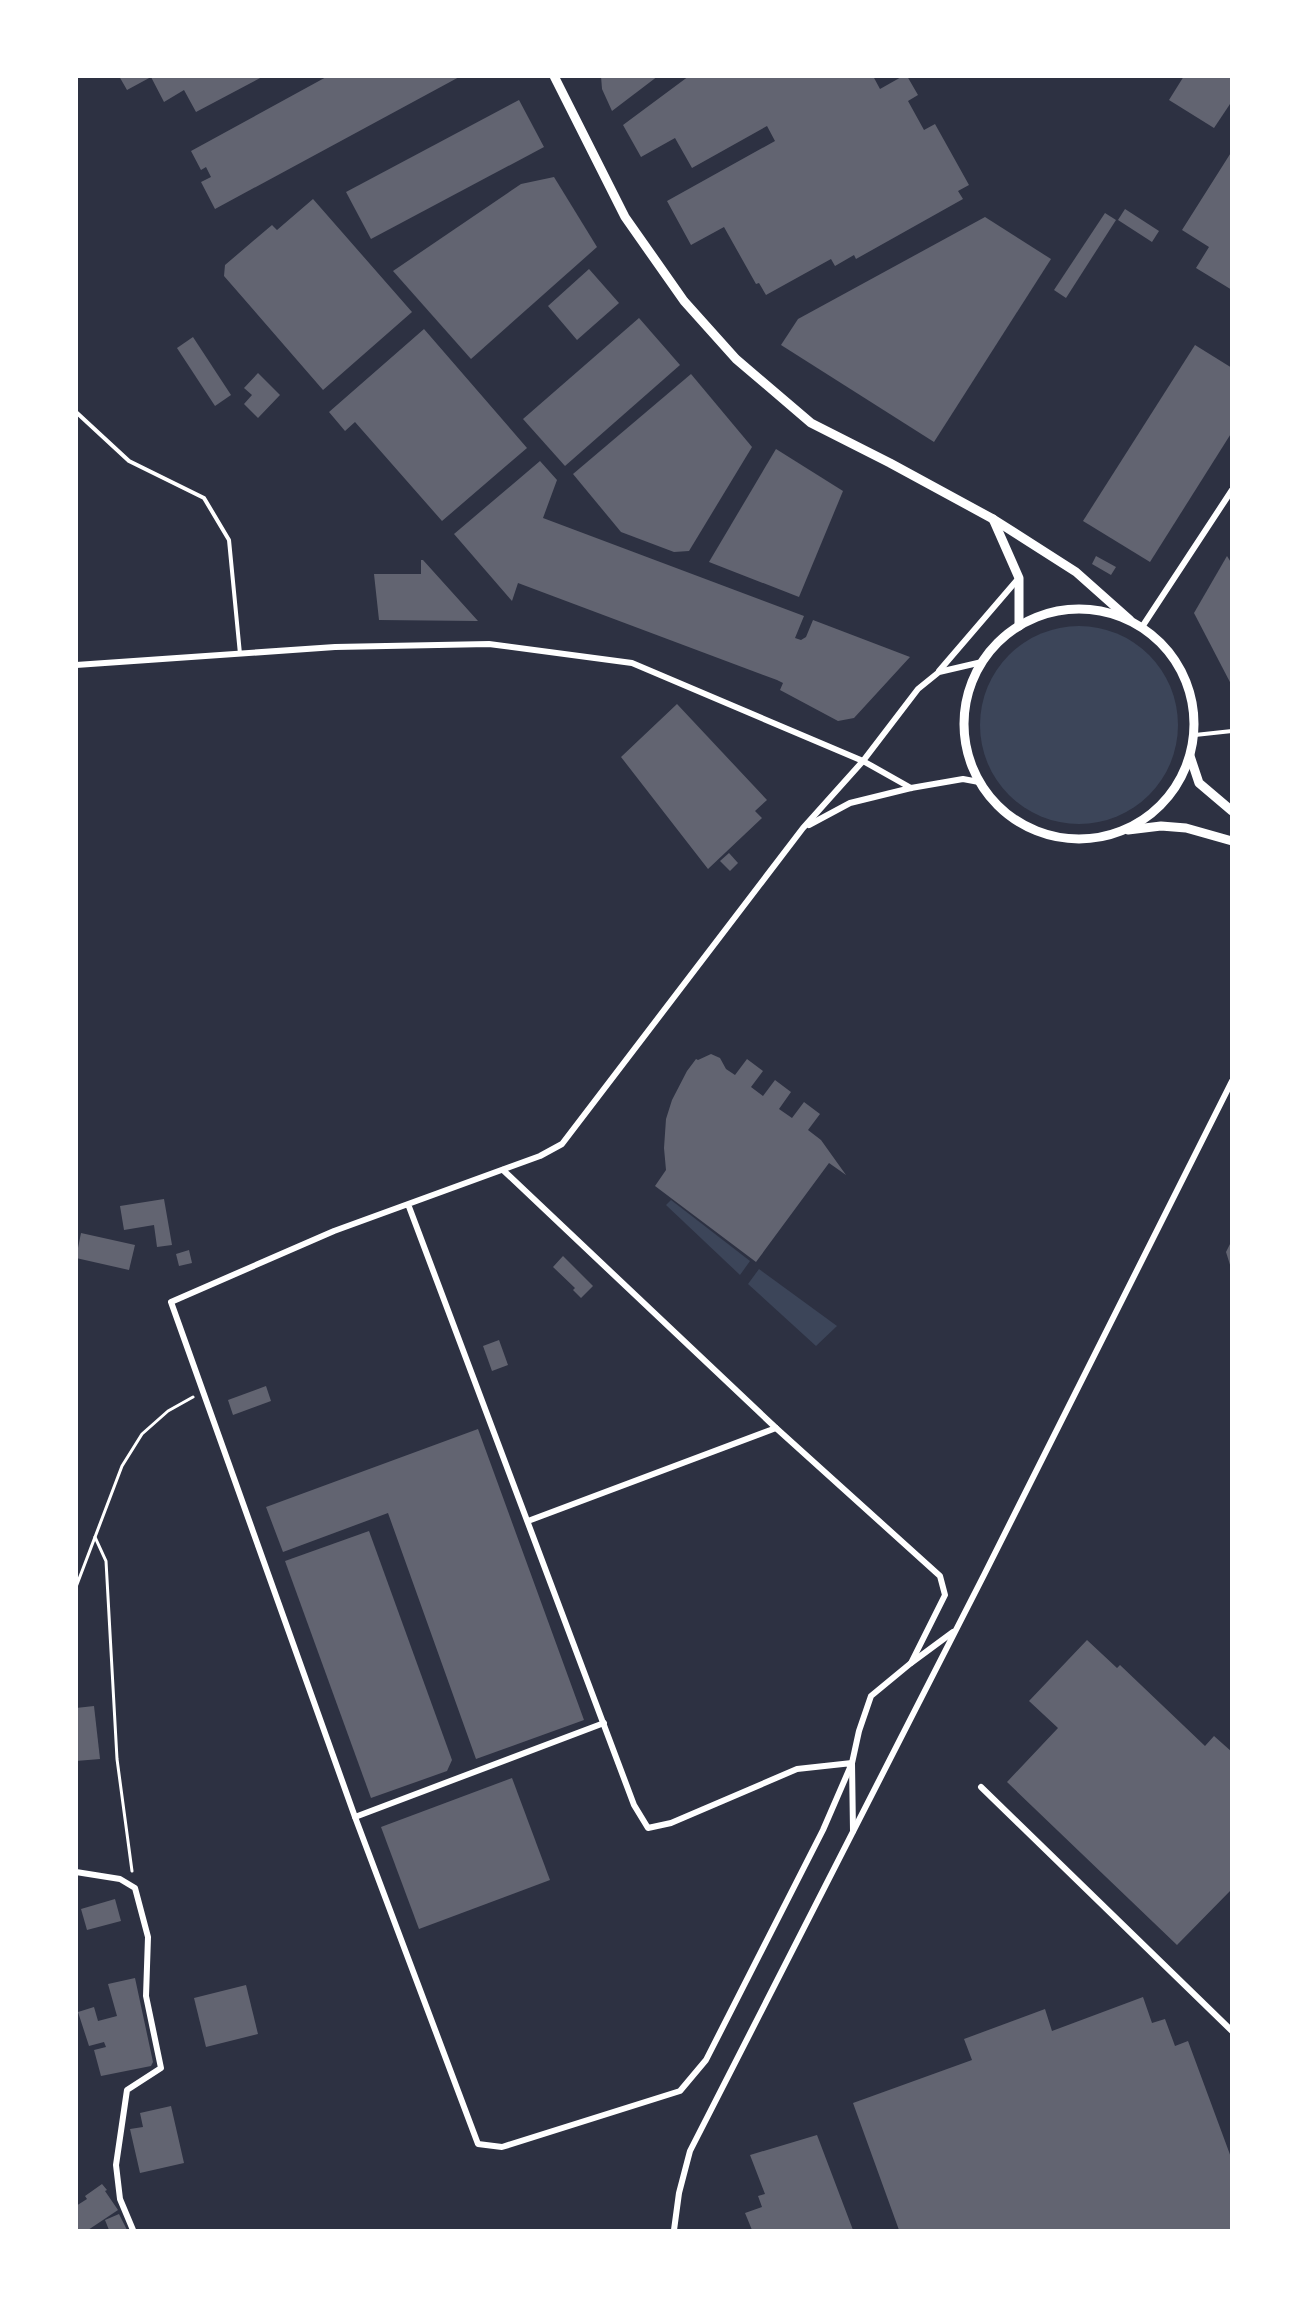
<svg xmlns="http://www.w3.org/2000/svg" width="1308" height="2307" font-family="'DM Sans',sans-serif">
<rect width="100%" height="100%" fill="#2d3142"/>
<g fill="#3c4559">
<circle cx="1079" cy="725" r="99"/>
<polygon points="671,1200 750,1261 740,1275 666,1205"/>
<polygon points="759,1269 837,1326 816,1346 748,1284"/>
</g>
<g fill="#626471">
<polygon points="119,76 264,76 196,112 184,90 164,102 151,77 127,90"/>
<polygon points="328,76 461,76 215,209 201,182 211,177 206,167 201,170 191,151"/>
<polygon points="601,76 658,76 612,111 602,89"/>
<polygon points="689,76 873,76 880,89 903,76 907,76 918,95 908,101 924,130 935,124 969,185 958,191 963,199 856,259 854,255 835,266 831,259 766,295 759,283 756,284 724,227 691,245 667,201 775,141 767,126 692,168 675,138 641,157 623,125"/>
<polygon points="1184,76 1232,76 1232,101 1214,128 1169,100"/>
<polygon points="519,100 544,147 371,239 346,192"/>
<polygon points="1232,151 1232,290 1196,268 1209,247 1182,230"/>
<polygon points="554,177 597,247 471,359 393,271 521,184"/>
<polygon points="313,199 412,312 323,390 224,276 225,265 272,225 277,230"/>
<polygon points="1125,209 1159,231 1152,242 1118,220"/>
<polygon points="1105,213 1116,220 1066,298 1054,290"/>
<polygon points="985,217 1051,259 934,442 781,345 798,319"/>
<polygon points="589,269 619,303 577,340 548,306"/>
<polygon points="639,318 680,365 565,466 523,419"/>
<polygon points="424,329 527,448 442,521 355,422 345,431 329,412"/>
<polygon points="193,337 231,395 215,406 177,348"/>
<polygon points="1195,345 1232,368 1232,432 1150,562 1083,521"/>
<polygon points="258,373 280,395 258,418 244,404 252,395 244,388"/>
<polygon points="691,374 752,447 689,551 674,552 621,532 573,474"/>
<polygon points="776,449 843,491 799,597 709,562"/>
<polygon points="540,461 557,480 543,518 804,616 795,638 801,640 806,637 813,620 910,657 854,718 838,721 780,690 783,683 777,680 518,583 512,601 454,534"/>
<polygon points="1096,556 1116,567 1111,575 1092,564"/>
<polygon points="1227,556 1232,564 1232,686 1194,613"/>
<polygon points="421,560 423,560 478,621 379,620 374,574 421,574"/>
<polygon points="677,704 767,800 755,811 762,818 708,869 621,757"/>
<polygon points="729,853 738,863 730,871 720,861"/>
<polygon points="711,1054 720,1058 726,1069 735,1075 747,1059 763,1071 751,1087 763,1096 775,1080 791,1092 779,1109 792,1118 804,1102 820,1114 808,1130 821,1140 846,1175 829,1163 756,1262 655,1186 666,1170 664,1148 666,1119 672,1100 687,1071 696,1059 698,1060"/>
<polygon points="164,1199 172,1245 157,1247 154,1225 124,1230 120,1206"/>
<polygon points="81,1233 135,1245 129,1270 76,1258"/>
<polygon points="1232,1240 1232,1268 1231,1268 1226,1252"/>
<polygon points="189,1250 192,1263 179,1266 176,1254"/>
<polygon points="563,1256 593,1286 581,1298 573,1290 575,1288 553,1267"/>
<polygon points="499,1340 508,1365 492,1371 483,1346"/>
<polygon points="266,1386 271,1401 233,1415 228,1400"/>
<polygon points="478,1429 584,1720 476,1759 388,1513 283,1552 266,1507"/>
<polygon points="369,1531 452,1760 447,1771 371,1798 285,1561"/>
<polygon points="1087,1640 1117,1668 1120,1665 1205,1746 1214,1736 1232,1752 1232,1889 1177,1945 1007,1782 1058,1728 1029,1701"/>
<polygon points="94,1706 100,1759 76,1761 76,1708"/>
<polygon points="512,1778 550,1880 419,1929 381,1827"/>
<polygon points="115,1899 121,1921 87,1930 81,1909"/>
<polygon points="135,1978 153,2062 151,2066 101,2076 94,2050 106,2047 104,2042 89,2046 78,2012 94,2007 98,2021 117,2016 108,1984"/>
<polygon points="246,1985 258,2034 206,2047 194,1998"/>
<polygon points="1143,1997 1152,2023 1165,2019 1175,2046 1188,2041 1232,2160 1232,2230 899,2230 853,2103 972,2060 964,2039 1045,2009 1052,2031"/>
<polygon points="171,2106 184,2163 140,2173 130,2129 143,2127 140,2113"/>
<polygon points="817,2135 853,2230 752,2230 745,2213 762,2207 758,2196 765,2194 750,2155"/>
<polygon points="102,2184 107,2190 105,2191 118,2210 88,2230 76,2230 76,2206 87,2199 85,2196"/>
<polygon points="119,2214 127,2230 109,2230 105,2220"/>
</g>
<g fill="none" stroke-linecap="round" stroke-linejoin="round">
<g stroke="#fff" stroke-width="3">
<polyline points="95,1537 106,1561 117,1759 132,1871"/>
<polyline points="76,1587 122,1466 142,1434 168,1411 193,1397"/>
</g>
<g stroke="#fff" stroke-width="4">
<polyline points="76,412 129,461 204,498 229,540 240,654"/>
<polyline points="1195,735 1232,731"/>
</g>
<g stroke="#fff" stroke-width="6">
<polyline points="1142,627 1232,490"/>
<polyline points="76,665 335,647 489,644 632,663 863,761 911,788"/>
<polyline points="939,671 1018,579"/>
<polyline points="809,825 850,803 911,788 963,779 979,782"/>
<polyline points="503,1170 776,1428 940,1576 945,1595 911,1663"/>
<polyline points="408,1204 634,1805 648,1828 671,1823 797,1769 852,1763 823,1830 706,2060 680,2091 502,2147 478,2144 355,1817 171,1302 334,1231 540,1156 562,1144 803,828 863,761 918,689 939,672 982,662"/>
<polyline points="528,1521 776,1428"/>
<polyline points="981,1787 1232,2031"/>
<polyline points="355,1817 604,1723"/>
<polyline points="853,1831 852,1763 859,1731 871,1696 911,1663 953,1632"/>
<polyline points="76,1872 120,1879 135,1888 148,1937 146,1996 161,2068 127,2090 116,2165 120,2199 133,2230"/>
<polyline points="674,2230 679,2193 690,2151 984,1575 1232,1081"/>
</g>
<g stroke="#fff" stroke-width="9">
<polyline points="554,76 625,217 684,301 736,359 811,423 890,463 993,519 1076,572 1130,620"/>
<polyline points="993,519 1019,578 1019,626"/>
<circle cx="1079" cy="724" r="115"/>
<polyline points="1190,756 1199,783 1232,811"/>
<polyline points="1128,830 1161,826 1186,828 1232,841"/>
</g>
</g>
<rect width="1308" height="2307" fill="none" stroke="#ffffff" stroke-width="156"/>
</svg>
